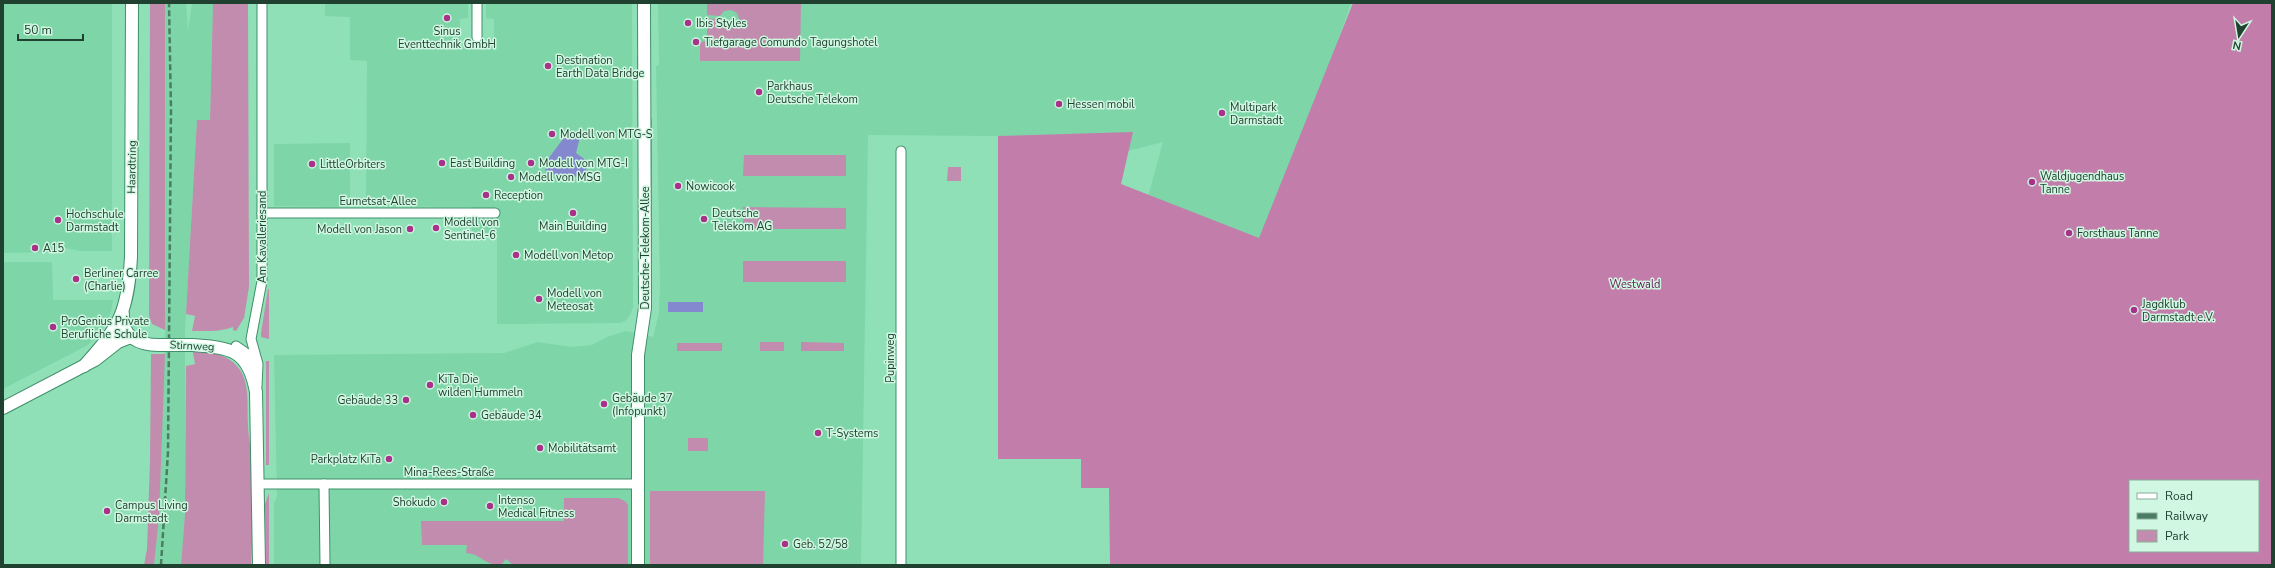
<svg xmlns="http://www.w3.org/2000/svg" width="2275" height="568" font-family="'Nunito Sans',sans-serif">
<rect width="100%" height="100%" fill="#8fe0b6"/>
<g fill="#7dd5a8">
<polygon points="3,3 112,3 112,251 80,251 61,247 60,252 3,253"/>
<polygon points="165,3 186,3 188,31 192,3 213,3 210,120 197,121 185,330 185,514 181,565 154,565 159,518 165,330"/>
<polygon points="325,3 468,3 468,18 460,19 460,47 494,47 494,19 486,18 486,3 632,3 633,307 630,315 625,321 620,323 497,324 497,233 472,233 472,207 366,206 367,61 350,60 350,17 325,16"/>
<polygon points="658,3 1351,3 1264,255 1143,215 1163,142 998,184 998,136 868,135 861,565 274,565 274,503 277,497 274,355 504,353 538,342 571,347 592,345 607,337 626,331 653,337 659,313 660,284 656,66 659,65"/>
<polygon points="350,143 350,207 274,206 274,144"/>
<polygon points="3,262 52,262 53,300 113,300 111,312 102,330 88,345 3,389"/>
</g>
<g fill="#c28caf">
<polygon points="150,3 165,3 165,330 152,324 149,316"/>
<path d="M213,3H248L249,287L244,318L236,331L233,330V327C218,332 209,331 192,331L195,316L186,314L197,120H210Z"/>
<polygon points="707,3 801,3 800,61 700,61 700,42 707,41 707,18 720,20 723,26 728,29 735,27 739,19 737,13 731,10 724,11 720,16 707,15"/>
<polygon points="639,56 641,311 639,311 637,57"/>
<polygon points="652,118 652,247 650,245 649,122"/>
<polygon points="744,155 846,155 846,176 743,176"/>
<polygon points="948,167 961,167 961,181 947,181"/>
<polygon points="743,207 846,208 846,229 743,229"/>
<rect x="743" y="261" width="103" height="21"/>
<polygon points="268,289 269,289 269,339 261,337 261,333"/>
<rect x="760" y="342" width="24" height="9"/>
<polygon points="801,342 844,343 844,351 801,351"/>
<rect x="677" y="343" width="45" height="8"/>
<path d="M192,348C209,352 230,354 240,370C250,385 247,407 248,424C248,436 251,447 252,458C253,493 253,529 251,565H181L185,514L186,366L195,364Z"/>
<polygon points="151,354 165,354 159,518 154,565 144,565 147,549 150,461"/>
<rect x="266" y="361" width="3" height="104"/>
<rect x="688" y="438" width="20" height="13"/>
<polygon points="650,491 765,491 763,565 650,565"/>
<polygon points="269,493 269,565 266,565 265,504"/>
<path d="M564,498H618L625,501L628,505V565H513L506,559L501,565C484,565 481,554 466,553L467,545H422L421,521H564Z"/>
</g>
<path fill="#c27dab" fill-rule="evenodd" d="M1353,3H2272V565H1110L1109,488H1081V459H998V136L1133,132L1121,184L1259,238ZM2130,481H2258V551H2130Z"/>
<g fill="#8489cf">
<polygon points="571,133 580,137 576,153 587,161 586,172 579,177 546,174 545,163 566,135"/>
<rect x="668" y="302" width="35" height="10"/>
</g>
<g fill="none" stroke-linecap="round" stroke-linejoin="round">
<defs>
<g id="minor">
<polyline points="477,37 477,3"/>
<polyline points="262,213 495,213"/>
<polyline points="236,346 249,355 254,366"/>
<polyline points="257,386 258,364 251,339 262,281 262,3"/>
<polyline points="259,484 638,484"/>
<polyline points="324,484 325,565"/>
<polyline points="901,565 901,151"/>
</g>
<g id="major">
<path d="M123,314C121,337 139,345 159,345"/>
<path d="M192,345C231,348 248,349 256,392L259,565"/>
<path d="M84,366C120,326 128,312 131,257L132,3"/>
<polyline points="3,408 95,360 118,342 131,337"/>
<polyline points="638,565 638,355 645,308 644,3"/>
</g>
</defs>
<use href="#minor" stroke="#3f9069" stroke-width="11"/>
<use href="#major" stroke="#3f9069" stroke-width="14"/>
<use href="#minor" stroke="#fff" stroke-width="9"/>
<use href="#major" stroke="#fff" stroke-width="12"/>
<polyline stroke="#4a7d63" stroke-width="2.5" stroke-dasharray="6 3" stroke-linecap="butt" points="161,565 168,452 171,110 169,3"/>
<defs>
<polyline id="major-bridge" points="159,345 192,345"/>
</defs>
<use href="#major-bridge" stroke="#3f9069" stroke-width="14" stroke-linecap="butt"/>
<use href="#major-bridge" stroke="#fff" stroke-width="12"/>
</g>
<g fill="#a83189" stroke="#d0f7e1" stroke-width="1.5">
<circle cx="447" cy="18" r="4"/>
<circle cx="688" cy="23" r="4"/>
<circle cx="696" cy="42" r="4"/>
<circle cx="548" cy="66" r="4"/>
<circle cx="759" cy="92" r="4"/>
<circle cx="1059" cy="104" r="4"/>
<circle cx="1222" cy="113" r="4"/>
<circle cx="552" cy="134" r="4"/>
<circle cx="442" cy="163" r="4"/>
<circle cx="531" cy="163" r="4"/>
<circle cx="312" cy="164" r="4"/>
<circle cx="511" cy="177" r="4"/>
<circle cx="2032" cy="182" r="4"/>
<circle cx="678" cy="186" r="4"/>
<circle cx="486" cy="195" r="4"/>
<circle cx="573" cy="213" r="4"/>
<circle cx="704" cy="219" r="4"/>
<circle cx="58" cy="220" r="4"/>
<circle cx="436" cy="228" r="4"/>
<circle cx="410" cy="229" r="4"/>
<circle cx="2069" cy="233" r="4"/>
<circle cx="35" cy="248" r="4"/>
<circle cx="516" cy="255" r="4"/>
<circle cx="76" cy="279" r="4"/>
<circle cx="539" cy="299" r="4"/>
<circle cx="2134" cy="310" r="4"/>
<circle cx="53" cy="327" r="4"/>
<circle cx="430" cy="385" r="4"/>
<circle cx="406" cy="400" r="4"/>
<circle cx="604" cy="404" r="4"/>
<circle cx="473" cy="415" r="4"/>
<circle cx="818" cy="433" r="4"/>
<circle cx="540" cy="448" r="4"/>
<circle cx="389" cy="459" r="4"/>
<circle cx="444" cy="502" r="4"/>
<circle cx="490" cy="506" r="4"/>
<circle cx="107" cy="511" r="4"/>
<circle cx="785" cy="544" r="4"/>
</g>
<g text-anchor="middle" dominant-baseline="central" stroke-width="3" stroke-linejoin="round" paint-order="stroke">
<g font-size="11" fill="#204130" stroke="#d0f7e1" text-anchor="start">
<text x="696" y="23">Ibis Styles</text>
<text x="447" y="31" text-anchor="middle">Sinus<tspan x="447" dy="13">Eventtechnik GmbH</tspan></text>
<text x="704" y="42">Tiefgarage Comundo Tagungshotel</text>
<text x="556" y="60">Destination<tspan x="556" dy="13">Earth Data Bridge</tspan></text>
<text x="767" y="86">Parkhaus<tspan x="767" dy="13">Deutsche Telekom</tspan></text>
<text x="1067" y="104">Hessen mobil</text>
<text x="1230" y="107">Multipark<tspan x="1230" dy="13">Darmstadt</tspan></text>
<text x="560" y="134">Modell von MTG-S</text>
<text x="450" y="163">East Building</text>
<text x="539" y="163">Modell von MTG-I</text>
<text x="320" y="164">LittleOrbiters</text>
<text x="2040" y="176">Waldjugendhaus<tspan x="2040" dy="13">Tanne</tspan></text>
<text x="519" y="177">Modell von MSG</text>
<text x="686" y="186">Nowicook</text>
<text x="494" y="195">Reception</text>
<text x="712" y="213">Deutsche<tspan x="712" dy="13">Telekom AG</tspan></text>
<text x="66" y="214">Hochschule<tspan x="66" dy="13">Darmstadt</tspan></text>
<text x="444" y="222">Modell von<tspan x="444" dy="13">Sentinel-6</tspan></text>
<text x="573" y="226" text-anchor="middle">Main Building</text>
<text x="402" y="229" text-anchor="end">Modell von Jason</text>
<text x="2077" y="233">Forsthaus Tanne</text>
<text x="43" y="248">A15</text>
<text x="524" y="255">Modell von Metop</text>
<text x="84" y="273">Berliner Carree<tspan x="84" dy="13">(Charlie)</tspan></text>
<text x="547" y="293">Modell von<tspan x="547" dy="13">Meteosat</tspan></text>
<text x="2142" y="304">Jagdklub<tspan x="2142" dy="13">Darmstadt e.V.</tspan></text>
<text x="61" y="321">ProGenius Private<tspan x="61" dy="13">Berufliche Schule</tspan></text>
<text x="438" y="379">KiTa Die<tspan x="438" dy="13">wilden Hummeln</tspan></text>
<text x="612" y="398">Gebäude 37<tspan x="612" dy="13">(Infopunkt)</tspan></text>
<text x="398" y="400" text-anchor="end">Gebäude 33</text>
<text x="481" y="415">Gebäude 34</text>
<text x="826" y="433">T-Systems</text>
<text x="548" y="448">Mobilitätsamt</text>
<text x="381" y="459" text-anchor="end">Parkplatz KiTa</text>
<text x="498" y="500">Intenso<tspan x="498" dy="13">Medical Fitness</tspan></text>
<text x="436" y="502" text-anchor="end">Shokudo</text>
<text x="115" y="505">Campus Living<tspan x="115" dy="13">Darmstadt</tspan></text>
<text x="793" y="544">Geb. 52/58</text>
</g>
<g font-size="11" fill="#204130" stroke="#d0f7e1">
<text transform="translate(132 167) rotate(-89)">Haardtring</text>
<text x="378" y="201">Eumetsat-Allee</text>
<text transform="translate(262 237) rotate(-90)">Am Kavalleriesand</text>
<text transform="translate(645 248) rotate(-90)">Deutsche-Telekom-Allee</text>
<text transform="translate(192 346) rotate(3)">Stirnweg</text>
<text transform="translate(890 358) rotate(-90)">Pupinweg</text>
<text x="449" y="472">Mina-Rees-Straße</text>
</g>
<g font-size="11" fill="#691754" stroke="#d0f7e1">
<text x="1635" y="284">Westwald</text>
</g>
</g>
<rect width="2275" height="568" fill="none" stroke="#204130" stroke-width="8"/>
<rect x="2129" y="480" width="130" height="72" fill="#d0f7e1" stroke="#8aae9a"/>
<rect x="2137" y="493" width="20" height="6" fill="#ffffff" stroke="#8aae9a"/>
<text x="2165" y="500" font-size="12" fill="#204130">Road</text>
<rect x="2137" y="513" width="20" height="6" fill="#4a7d63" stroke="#8aae9a"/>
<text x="2165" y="520" font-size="12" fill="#204130">Railway</text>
<rect x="2137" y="530" width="20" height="12" fill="#c28caf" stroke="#8aae9a"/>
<text x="2165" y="540" font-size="12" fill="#204130">Park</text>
<g transform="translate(2239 36) rotate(192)" stroke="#d0f7e1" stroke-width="3" paint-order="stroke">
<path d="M0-3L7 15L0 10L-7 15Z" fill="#204130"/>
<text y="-6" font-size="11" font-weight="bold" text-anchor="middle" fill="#204130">N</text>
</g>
<path d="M18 34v6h65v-6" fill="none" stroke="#204130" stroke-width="2"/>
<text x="24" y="34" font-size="12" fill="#204130" stroke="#d0f7e1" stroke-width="3" paint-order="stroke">50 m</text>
</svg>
